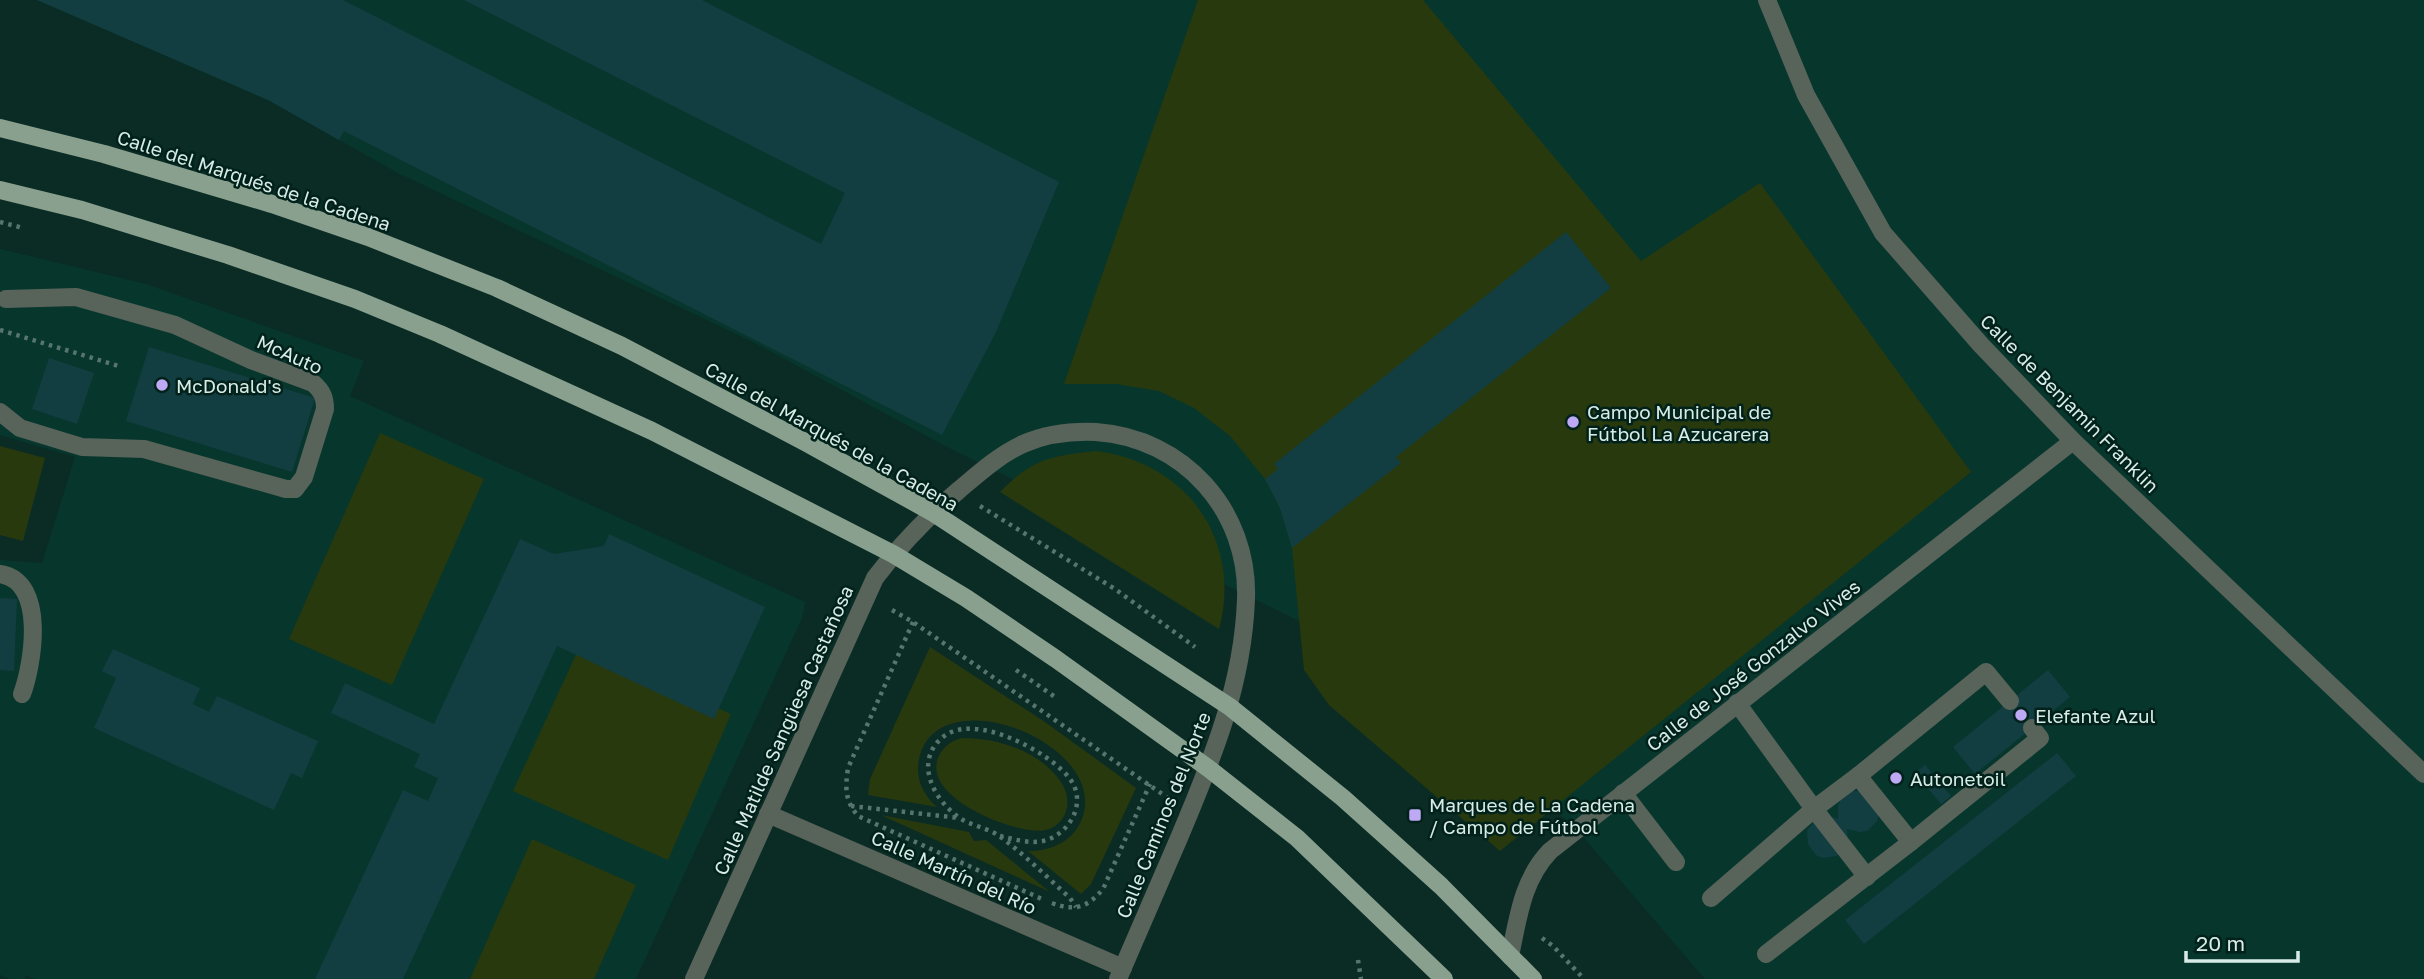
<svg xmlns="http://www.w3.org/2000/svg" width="2424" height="979" font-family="'Golos Text',sans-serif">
<rect width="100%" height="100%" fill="#0a2c25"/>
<g fill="#07362d">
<polygon points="37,0 2424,0 2424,979 1705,979 1573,825 1299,621 949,448 753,342 398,173 268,100"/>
<polygon points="0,249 146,284 364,361 350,396 805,602 802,618 636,979 35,979 25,975 25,979 10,979 0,975 0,560 42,563 75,457 0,435"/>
</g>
<g fill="#28390e">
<polygon points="1198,0 1423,0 1641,261 1760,183 1971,472 1500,851 1329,705 1304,670 1292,548 1280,508 1265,479 1230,436 1194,408 1159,391 1116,384 1064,384"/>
<polygon points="380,433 484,479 392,685 289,639"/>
<polygon points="0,446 45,458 23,541 0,535"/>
<path d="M1096,451C1186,462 1243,540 1219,629L1000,492C1033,458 1051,456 1096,451Z"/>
<polygon points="580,646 731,714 668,860 513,791"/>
<path d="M930,647L1045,722L1136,788L1091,884L1081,894L1028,851C1052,851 1075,841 1083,816C1106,742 937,676 919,759C915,778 923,795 937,807L868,795L870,779Z"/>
<path d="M962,738C998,738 1040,751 1061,782C1073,800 1068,824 1046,830C1037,832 1028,830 1019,828C992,822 925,794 938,758C942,747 951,741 962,738Z"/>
<polygon points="881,815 969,832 974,841 986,840 1050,892"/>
<polygon points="532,839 636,885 594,979 470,979"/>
</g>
<g fill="#123e41">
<polygon points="37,0 343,0 821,244 845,193 464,0 702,0 1059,182 996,332 942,435 344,131 339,140 268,100"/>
<polygon points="1566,232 1611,288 1396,457 1401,463 1292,548 1280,508 1265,479 1278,469 1274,464"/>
<polygon points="149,347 315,398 292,472 126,421"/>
<polygon points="49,358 94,373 77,424 32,409"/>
<polygon points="609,534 765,607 714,719 557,646 403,979 315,979 403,790 428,801 438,778 414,767 420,754 331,713 345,683 434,724 520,539 554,554 604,546"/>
<polygon points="0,598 17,599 14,671 0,670"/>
<polygon points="113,649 200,688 193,704 209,712 217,696 318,741 302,778 291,773 274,810 94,728 116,678 102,671"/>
<polygon points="2048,670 2070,697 1975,774 1953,747"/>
<polygon points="2057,753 2076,776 1864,944 1845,920"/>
<polygon points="1925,765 1951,796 1941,804 1915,773"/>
<polygon points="1852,791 1859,791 1879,815 1877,821 1867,831 1860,832 1847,829 1848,840 1842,853 1836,856 1822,858 1816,855 1808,844 1807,830 1816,820 1829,816 1838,819 1838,805 1841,799"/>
</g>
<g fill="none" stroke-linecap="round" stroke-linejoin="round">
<g stroke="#58746e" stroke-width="4.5" stroke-dasharray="3.5 5" stroke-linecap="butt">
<polyline points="0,222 23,228"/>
<polyline points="0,330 122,367"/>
<polyline points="980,506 1115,589 1195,647"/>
<polyline points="892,610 913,622 1168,798"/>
<path d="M913,622L848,768C845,788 845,801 858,816L1044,900"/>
<polyline points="1016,670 1058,699"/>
<polyline points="851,806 960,818"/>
<path d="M1000,836C1013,839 1029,844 1043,841C1069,835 1088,803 1070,779C1050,752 974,711 943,737C912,762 935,803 963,820C976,827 991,829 1002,838C1026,856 1048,878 1070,898L1076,907"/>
<path d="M1052,903C1075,912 1088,907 1103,889L1150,784"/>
<polyline points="1542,938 1553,946 1584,979"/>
<polyline points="1358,960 1361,979"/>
</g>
<g stroke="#58635a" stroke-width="18">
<path d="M0,412L20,428L82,447L144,449L286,489H295L304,477L325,409C325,397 322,391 313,383L251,360L175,325L76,297L6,299"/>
<path d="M0,574C47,581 33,664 22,694"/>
<polyline points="1737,703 1814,809 1867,877"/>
<polyline points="1858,776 1911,842"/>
<polyline points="1623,793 1676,862"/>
<polyline points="1711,898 1814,809 1858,776 1986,672 2010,701"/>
<polyline points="1766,954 1911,842 2040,738 2032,728"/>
</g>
<g stroke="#58635a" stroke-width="18">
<polyline points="1767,0 1806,95 1883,233 1981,345 2073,441 2424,774"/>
<polyline points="768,814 1123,968"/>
<path d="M1510,956C1518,919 1522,880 1550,851L2073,441"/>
<path d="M694,979L875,578C900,545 927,517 959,490C979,473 999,455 1023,444C1046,434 1071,431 1096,432C1184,438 1249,511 1246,599C1243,685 1212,760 1179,838C1159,885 1138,932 1118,979"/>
</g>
<g stroke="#8aa08f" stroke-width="18">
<polyline points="0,128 104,154 272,204 368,237 497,288 622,346 805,442 932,512 1230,707 1343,798 1391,841 1441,886 1533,979"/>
<polyline points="0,190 82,210 228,255 355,299 440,334 652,431 893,554 966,598 1056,659 1208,768 1297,838 1444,979"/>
</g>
</g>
<g fill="#bea9f5" stroke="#01221b" stroke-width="2.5">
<circle cx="162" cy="385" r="7"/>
<circle cx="1573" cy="422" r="7"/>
<circle cx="2021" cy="715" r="7"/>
<circle cx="1896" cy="778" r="7"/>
<rect x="1408" y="808" width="14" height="14" rx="3.5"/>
</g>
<g text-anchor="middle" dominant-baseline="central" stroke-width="5" stroke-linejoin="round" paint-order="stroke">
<g font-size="19" fill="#d9ebe6" stroke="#01221b">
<text transform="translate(254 180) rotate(18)">Calle del Marqués de la Cadena</text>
<text transform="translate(290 354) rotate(24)">McAuto</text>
<text transform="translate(2070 403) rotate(45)">Calle de Benjamin Franklin</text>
<text transform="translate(832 436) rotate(29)">Calle del Marqués de la Cadena</text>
<text transform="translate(1753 665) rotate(-38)">Calle de José Gonzalvo Vives</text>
<text transform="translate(783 730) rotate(-66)">Calle Matilde Sangüesa Castañosa</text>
<text transform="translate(1163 815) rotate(-68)">Calle Caminos del Norte</text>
<text transform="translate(954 872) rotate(24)">Calle Martín del Río</text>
</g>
<g font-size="19" fill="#d9ebe6" stroke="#01221b" text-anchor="start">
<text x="176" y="385">McDonald's</text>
<text x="1587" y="411">Campo Municipal de<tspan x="1587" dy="22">Fútbol La Azucarera</tspan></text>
<text x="2035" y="715">Elefante Azul</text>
<text x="1910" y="778">Autonetoil</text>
<text x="1429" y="804">Marques de La Cadena<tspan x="1429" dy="22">/ Campo de Fútbol</tspan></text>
</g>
</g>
<path d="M2186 951v10h112v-10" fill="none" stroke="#d9ebe6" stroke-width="3.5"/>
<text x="2196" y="951" font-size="21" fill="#d9ebe6" stroke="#01221b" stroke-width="5" paint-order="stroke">20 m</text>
</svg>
